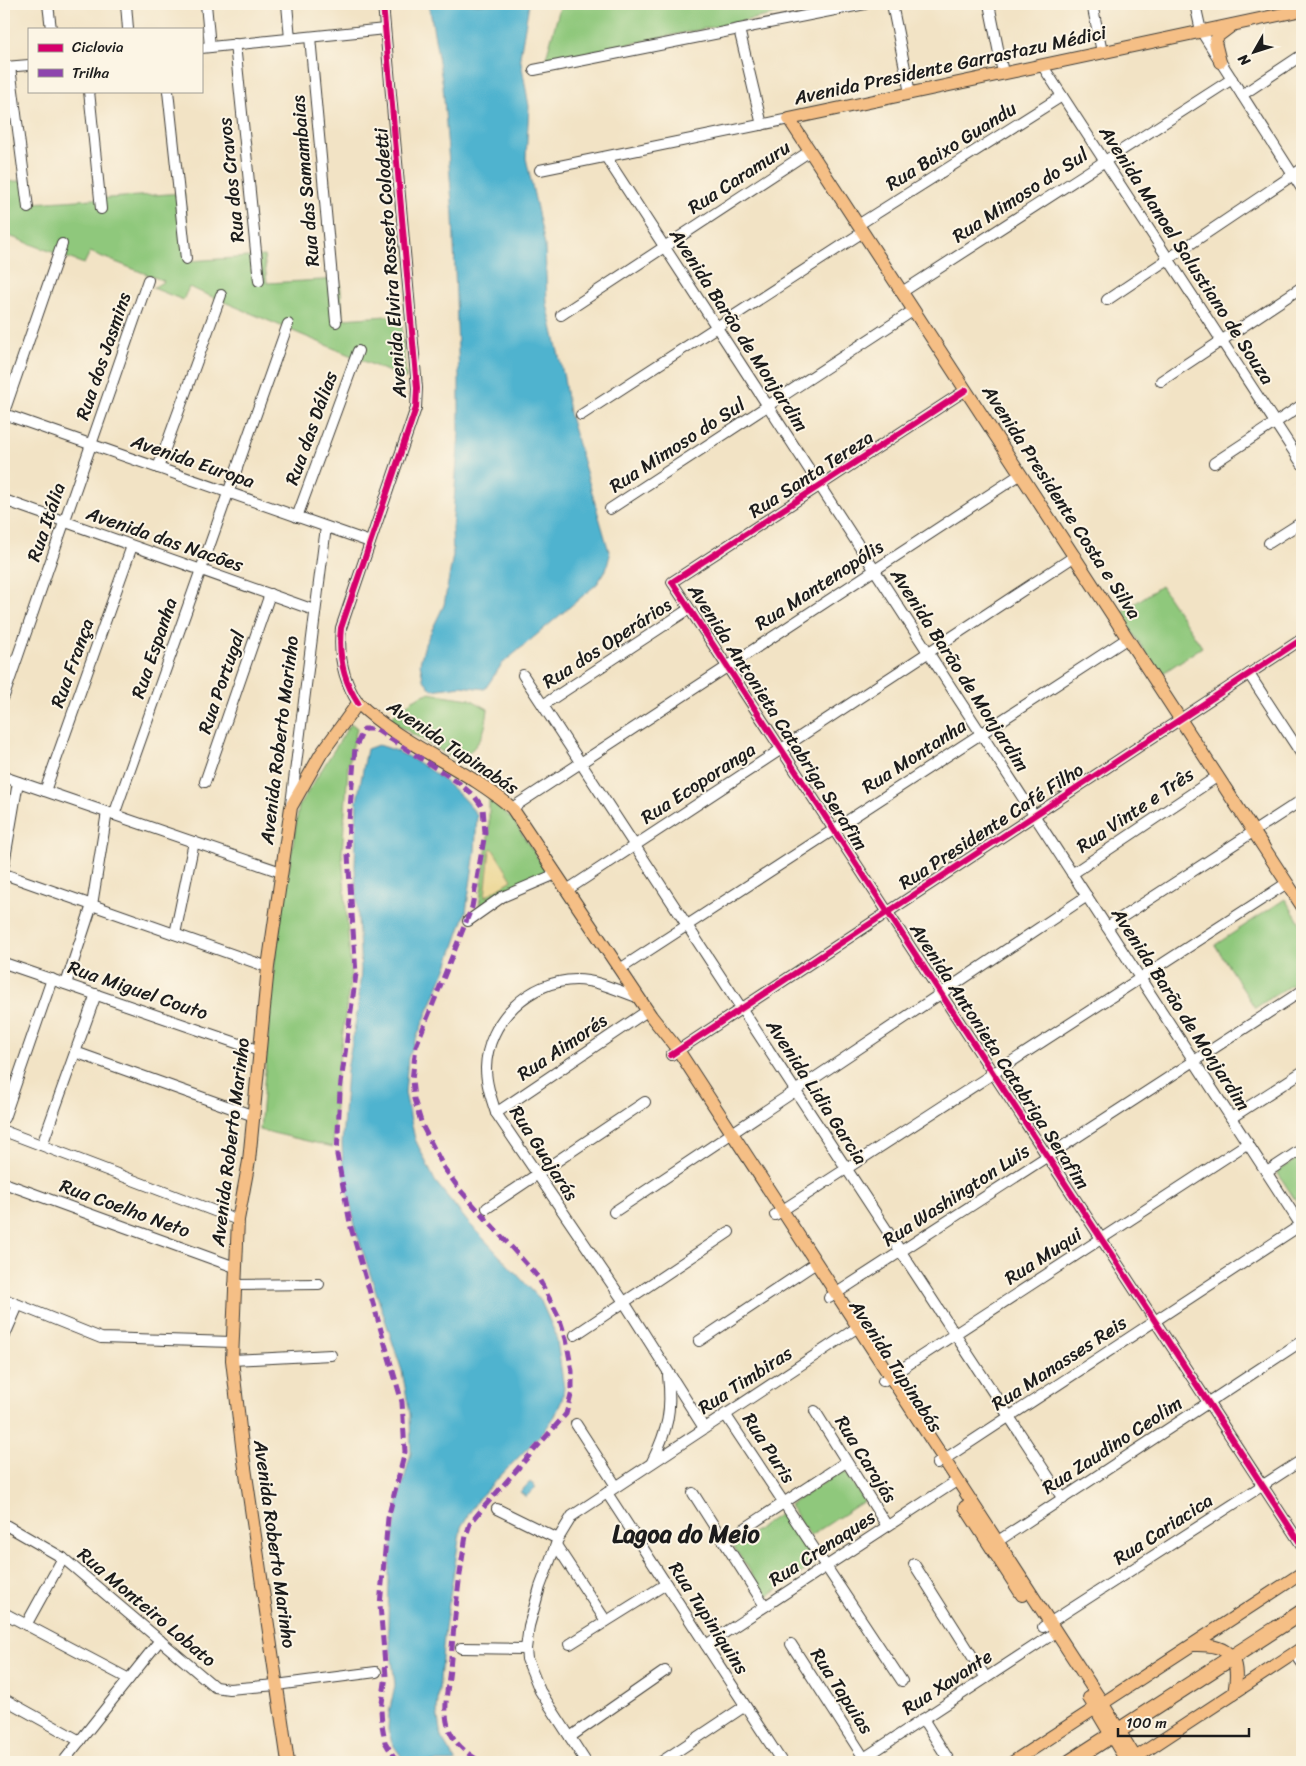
<svg xmlns="http://www.w3.org/2000/svg" width="1306" height="1766" font-family="Sriracha,sans-serif">
<rect width="100%" height="100%" fill="#fcf5e5"/>
<filter id="ink" filterUnits="userSpaceOnUse"><feTurbulence type="fractalNoise" baseFrequency=".02" numOctaves="2"/><feDisplacementMap in="SourceGraphic" scale="10" xChannelSelector="R" yChannelSelector="G"/><feConvolveMatrix kernelMatrix="1 2 1 2 8 2 1 2 1" color-interpolation-filters="sRGB"/></filter>
<filter id="wash" filterUnits="userSpaceOnUse"><feTurbulence type="fractalNoise" baseFrequency=".0096" numOctaves="4" result="noise"/><feDisplacementMap in="SourceGraphic" scale="20" xChannelSelector="R" yChannelSelector="G"/><feGaussianBlur stdDeviation="1.12" result="paint"/><feColorMatrix in="noise" values="0 0 0 0 0 0 0 0 0 0 0 0 0 0 0 0 0 1.4 0 .05"/><feComposite in="paint" operator="in"/></filter>
<g filter="url(#wash)">
<rect width="100%" height="100%" fill="#f2e3c5"/>
<g fill="#8fc87c" stroke="#56724c">
<polygon points="561,4 827,4 545,61"/>
<polygon points="31,180 33,203 184,193 189,261 264,256 267,283 340,279 343,319 401,315 406,379 189,287 183,300 153,288 164,281 90,252 84,264 4,234 4,182"/>
<polygon points="1161,586 1202,647 1160,675 1120,613"/>
<path d="M428,693L470,699L488,709C485,736 480,745 458,761L389,720C401,708 411,699 428,693Z"/>
<polygon points="352,724 357,728 348,767 342,854 351,974 336,1083 333,1147 260,1130 275,956 299,806 349,726"/>
<polygon points="489,798 513,820 547,872 518,882 479,907 489,829"/>
<polygon points="1285,899 1302,926 1302,978 1255,1008 1215,945"/>
<polygon points="1302,1156 1302,1204 1299,1206 1277,1172"/>
<polygon points="844,1470 864,1501 810,1536 789,1505"/>
<polygon points="783,1512 817,1563 767,1596 733,1546"/>
</g>
<polygon fill="#eeda9e" stroke="#857b5d" points="492,848 512,880 485,897 490,850"/>
<g fill="#50b3cf" stroke="#366876">
<polygon points="429,4 529,4 520,56 529,106 526,158 545,245 547,304 564,378 569,413 610,555 606,570 597,584 502,664 485,689 461,686 432,690 423,679 420,663 425,644 444,605 453,555 452,529 459,434 459,377 453,216 443,86"/>
<path d="M378,745C413,753 456,786 477,815L475,852L466,912L448,964L408,1058L405,1093L415,1139L435,1181L467,1221L540,1299L556,1335L564,1388L562,1400L555,1416L545,1430L478,1499L461,1527L445,1627L437,1711L441,1737L456,1762H405L392,1743L388,1729L389,1713L395,1685L388,1627L389,1568L398,1503L411,1453L410,1414L402,1371L356,1231L343,1167L342,1143L347,1070L358,1008L361,970L355,867L357,801L367,749Z"/>
<polygon points="530,1482 536,1487 526,1497 520,1492"/>
</g>
</g>
<g filter="url(#ink)">
<g fill="none" stroke-linecap="round" stroke-linejoin="round">
<defs>
<g id="minor">
<polyline points="48,4 51,29"/>
<polyline points="126,4 128,29"/>
<polyline points="206,4 210,47"/>
<polyline points="287,4 290,39"/>
<polyline points="892,4 910,93"/>
<polyline points="989,4 1003,73"/>
<polyline points="1092,4 1102,52"/>
<polyline points="1195,4 1201,31 1302,189"/>
<polyline points="739,29 762,125"/>
<polyline points="310,37 336,322"/>
<polyline points="235,44 259,281"/>
<polyline points="201,48 385,29"/>
<polyline points="1042,65 1302,464"/>
<polyline points="5,67 29,65"/>
<polyline points="10,67 28,208"/>
<polyline points="534,70 865,4"/>
<polyline points="89,91 101,209"/>
<polyline points="168,91 186,259"/>
<polyline points="1242,95 1302,55"/>
<polyline points="606,157 1302,1227"/>
<polyline points="540,170 789,119"/>
<polyline points="858,225 1062,96"/>
<polyline points="902,292 1232,79"/>
<polyline points="1107,300 1302,169"/>
<polyline points="561,315 810,151"/>
<polyline points="1161,381 1302,287"/>
<polyline points="966,390 672,582 1302,1546"/>
<polyline points="4,412 62,244"/>
<polyline points="4,414 370,542"/>
<polyline points="581,415 863,232"/>
<polyline points="1214,463 1302,405"/>
<polyline points="158,468 221,295"/>
<polyline points="4,500 314,610"/>
<polyline points="610,509 914,310"/>
<polyline points="297,517 358,351"/>
<polyline points="1269,543 1302,522"/>
<polyline points="1249,674 1302,755"/>
<polyline points="523,675 1063,1499"/>
<polyline points="4,696 148,280"/>
<path d="M358,703C343,680 338,655 341,628L416,408L417,388L383,4"/>
<polyline points="543,705 689,609"/>
<polyline points="4,777 281,872"/>
<polyline points="205,782 270,594"/>
<polyline points="45,791 132,546"/>
<polyline points="291,804 326,527"/>
<polyline points="512,808 1021,474"/>
<polyline points="114,815 288,324"/>
<polyline points="4,864 18,782"/>
<polyline points="4,874 268,967"/>
<polyline points="1072,874 1218,776"/>
<polyline points="567,890 1075,556"/>
<polyline points="468,921 502,897 556,874"/>
<polyline points="1107,927 1302,800"/>
<polyline points="175,934 194,842"/>
<polyline points="4,963 260,1051"/>
<polyline points="620,969 1128,638"/>
<polyline points="66,984 92,905 107,812"/>
<path d="M639,998C619,991 598,980 576,980C530,980 487,1021 486,1068C486,1083 491,1098 496,1113L624,1302L704,1428"/>
<polyline points="75,1052 254,1116"/>
<polyline points="671,1055 1302,639"/>
<polyline points="496,1113 647,1011"/>
<polyline points="4,1118 52,979"/>
<polyline points="1231,1118 1302,1072"/>
<polyline points="4,1131 238,1220"/>
<polyline points="42,1145 96,994"/>
<polyline points="1267,1172 1302,1149"/>
<polyline points="4,1183 235,1267"/>
<polyline points="487,1208 645,1102"/>
<polyline points="614,1212 1087,896"/>
<polyline points="775,1215 1287,883"/>
<polyline points="234,1285 319,1284"/>
<polyline points="829,1298 1302,991"/>
<polyline points="4,1299 101,1338 232,1342"/>
<polyline points="575,1335 729,1232"/>
<polyline points="4,1337 18,1305"/>
<polyline points="699,1341 816,1263"/>
<polyline points="232,1360 331,1355"/>
<polyline points="883,1381 1248,1143"/>
<polyline points="815,1411 887,1526"/>
<polyline points="725,1414 902,1681"/>
<polyline points="576,1424 616,1486"/>
<path d="M652,1462C668,1429 672,1411 668,1375"/>
<polyline points="937,1464 1301,1225"/>
<polyline points="607,1493 782,1762"/>
<polyline points="693,1493 765,1606"/>
<polyline points="497,1509 558,1539"/>
<polyline points="4,1524 63,1558 215,1687 229,1689 276,1685 376,1672"/>
<polyline points="724,1542 846,1462"/>
<polyline points="556,1545 606,1621"/>
<polyline points="992,1545 1302,1341"/>
<polyline points="914,1564 986,1678"/>
<polyline points="4,1613 129,1679"/>
<polyline points="26,1625 63,1558"/>
<polyline points="1043,1627 1302,1460"/>
<polyline points="570,1644 666,1584"/>
<polyline points="791,1644 864,1758"/>
<polyline points="706,1645 958,1480"/>
<polyline points="461,1648 526,1649"/>
<polyline points="1295,1653 1302,1663"/>
<polyline points="4,1699 80,1741"/>
<polyline points="923,1719 950,1762"/>
<polyline points="570,1737 665,1671"/>
<polyline points="63,1762 160,1640"/>
<polyline points="586,1762 540,1691 527,1659 526,1649 529,1626 540,1587 558,1539 572,1516 858,1327"/>
<polyline points="661,1762 745,1706"/>
<polyline points="858,1762 1056,1632"/>
</g>
<g id="major">
<polyline points="1302,10 789,119 1302,906"/>
<polyline points="1220,62 1215,42 1218,36 1230,27"/>
<polyline points="965,1507 1022,1595"/>
<path d="M1194,1645C1230,1644 1241,1658 1234,1693"/>
<polyline points="1089,1698 1127,1762"/>
<path d="M288,1762L243,1454L232,1360L238,1220L249,1161L268,967L291,807L321,754L358,703C402,746 465,767 512,808L651,1016L678,1050L1103,1704L1138,1762"/>
<polyline points="1013,1762 1302,1573"/>
<polyline points="1129,1762 1302,1648"/>
</g>
<polyline id="highway" points="1070,1762 1302,1612"/>
</defs>
<use href="#minor" stroke="#3c3a35" stroke-width="12"/>
<use href="#major" stroke="#3c3a35" stroke-width="14"/>
<use href="#highway" stroke="#3c3a35" stroke-width="17"/>
<use href="#minor" stroke="#fff" stroke-width="10"/>
<use href="#major" stroke="#f5bf86" stroke-width="12"/>
<use href="#highway" stroke="#f5bf86" stroke-width="15"/>
<path stroke="#8e44ad" stroke-width="5" stroke-dasharray="10 5" stroke-linecap="butt" d="M397,1762L385,1742L382,1725L381,1710L386,1676L380,1605L388,1518L405,1452L402,1402L351,1228L337,1155L340,1090L356,974L348,855L349,821L355,748L364,729H375L459,783L475,797L483,808L485,833L472,907L416,1046L412,1080L414,1099L422,1125L444,1168L460,1190L538,1277L559,1317L566,1339L572,1371V1392L566,1414L483,1508L470,1524L466,1536C458,1580 454,1625 450,1669C448,1687 443,1709 448,1726C453,1743 466,1753 481,1762"/>
<defs>
<g id="cycleway">
<polyline points="966,390 672,582 1302,1546"/>
<path d="M358,703C343,680 338,655 341,628L416,408L417,388L383,4"/>
<polyline points="671,1055 1302,639"/>
</g>
</defs>
<use href="#cycleway" stroke="#fcf5e5" stroke-width="9"/>
<use href="#cycleway" stroke="#d6006c" stroke-width="6"/>
</g>
</g>
<g text-anchor="middle" dominant-baseline="central" stroke-width="4" stroke-linejoin="round" paint-order="stroke">
<g font-size="19" fill="#1c1c1c" stroke="#fcf5e5">
<text transform="translate(950 65) rotate(-12)">Avenida Presidente Garrastazu Médici</text>
<text transform="translate(951 146) rotate(-32)">Rua Baixo Guandu</text>
<text transform="translate(739 177) rotate(-33)">Rua Caramuru</text>
<text transform="translate(231 180) rotate(-96)">Rua dos Cravos</text>
<text transform="translate(305 181) rotate(-95)">Rua das Samambaias</text>
<text transform="translate(1020 195) rotate(-33)">Rua Mimoso do Sul</text>
<text transform="translate(1187 255) rotate(57)">Avenida Manoel Salustiano de Souza</text>
<text transform="translate(390 263) rotate(-94)">Avenida Elvira Rosseto Colodetti</text>
<text transform="translate(739 330) rotate(57)">Avenida Barão de Monjardim</text>
<text transform="translate(103 356) rotate(-71)">Rua dos Jasmins</text>
<text transform="translate(311 428) rotate(-70)">Rua das Dálias</text>
<text transform="translate(677 445) rotate(-33)">Rua Mimoso do Sul</text>
<text transform="translate(193 461) rotate(19)">Avenida Europa</text>
<text transform="translate(811 474) rotate(-33)">Rua Santa Tereza</text>
<text transform="translate(1062 502) rotate(57)">Avenida Presidente Costa e Silva</text>
<text transform="translate(46 522) rotate(-71)">Rua Itália</text>
<text transform="translate(165 539) rotate(19)">Avenida das Nacões</text>
<text transform="translate(819 585) rotate(-33)">Rua Mantenopólis</text>
<text transform="translate(607 643) rotate(-33)">Rua dos Operários</text>
<text transform="translate(154 648) rotate(-71)">Rua Espanha</text>
<text transform="translate(72 663) rotate(-70)">Rua França</text>
<text transform="translate(960 670) rotate(57)">Avenida Barão de Monjardim</text>
<text transform="translate(221 682) rotate(-71)">Rua Portugal</text>
<text transform="translate(778 717) rotate(57)">Avenida Antonieta Catabriga Serafim</text>
<text transform="translate(279 740) rotate(-83)">Avenida Roberto Marinho</text>
<text transform="translate(453 747) rotate(34)">Avenida Tupinabás</text>
<text transform="translate(914 756) rotate(-33)">Rua Montanha</text>
<text transform="translate(698 783) rotate(-33)">Rua Ecoporanga</text>
<text transform="translate(1135 810) rotate(-34)">Rua Vinte e Três</text>
<text transform="translate(991 826) rotate(-33)">Rua Presidente Café Filho</text>
<text transform="translate(138 990) rotate(19)">Rua Miguel Couto</text>
<text transform="translate(1181 1009) rotate(57)">Avenida Barão de Monjardim</text>
<text transform="translate(562 1047) rotate(-34)">Rua Aimorés</text>
<text transform="translate(1000 1056) rotate(57)">Avenida Antonieta Catabriga Serafim</text>
<text transform="translate(817 1092) rotate(57)">Avenida Lidia Garcia</text>
<text transform="translate(230 1142) rotate(-83)">Avenida Roberto Marinho</text>
<text transform="translate(544 1153) rotate(57)">Rua Guajarás</text>
<text transform="translate(956 1195) rotate(-33)">Rua Washington Luis</text>
<text transform="translate(125 1208) rotate(20)">Rua Coelho Neto</text>
<text transform="translate(1043 1256) rotate(-33)">Rua Muqui</text>
<text transform="translate(1059 1363) rotate(-33)">Rua Manasses Reis</text>
<text transform="translate(896 1366) rotate(57)">Avenida Tupinabás</text>
<text transform="translate(745 1380) rotate(-33)">Rua Timbiras</text>
<text transform="translate(1112 1445) rotate(-33)">Rua Zaudino Ceolim</text>
<text transform="translate(769 1448) rotate(57)">Rua Puris</text>
<text transform="translate(866 1459) rotate(58)">Rua Carajás</text>
<text transform="translate(1163 1529) rotate(-33)">Rua Cariacica</text>
<text transform="translate(275 1544) rotate(82)">Avenida Roberto Marinho</text>
<text transform="translate(822 1548) rotate(-33)">Rua Crenaques</text>
<text transform="translate(147 1607) rotate(40)">Rua Monteiro Lobato</text>
<text transform="translate(709 1618) rotate(57)">Rua Tupiniquins</text>
<text transform="translate(947 1682) rotate(-33)">Rua Xavante</text>
<text transform="translate(842 1691) rotate(57)">Rua Tapuias</text>
</g>
<g font-size="24" font-weight="bold" fill="#1c1c1c" stroke="#fcf5e5">
<text x="686" y="1534">Lagoa do Meio</text>
</g>
</g>
<rect width="1306" height="1766" fill="none" stroke="#fcf5e5" stroke-width="20"/>
<rect x="28" y="28" width="175" height="65" fill="#fcf5e5" stroke="#a29e95"/>
<rect x="38" y="44" width="25" height="8" fill="#d6006c" stroke="#a29e95"/>
<text x="72" y="52" font-size="15" fill="#1c1c1c">Ciclovia</text>
<rect x="38" y="69" width="25" height="8" fill="#8e44ad" stroke="#a29e95"/>
<text x="72" y="78" font-size="15" fill="#1c1c1c">Trilha</text>
<g transform="translate(1254 52) rotate(231)" stroke="#fcf5e5" stroke-width="4" paint-order="stroke">
<path d="M0-4L9 19L0 12L-9 19Z" fill="#1c1c1c"/>
<text y="-8" font-size="14" font-weight="bold" text-anchor="middle" fill="#1c1c1c">N</text>
</g>
<path d="M1118 1728v8h131v-8" fill="none" stroke="#1c1c1c" stroke-width="2.5"/>
<text x="1126" y="1728" font-size="15" fill="#1c1c1c" stroke="#fcf5e5" stroke-width="4" paint-order="stroke">100 m</text>
</svg>
